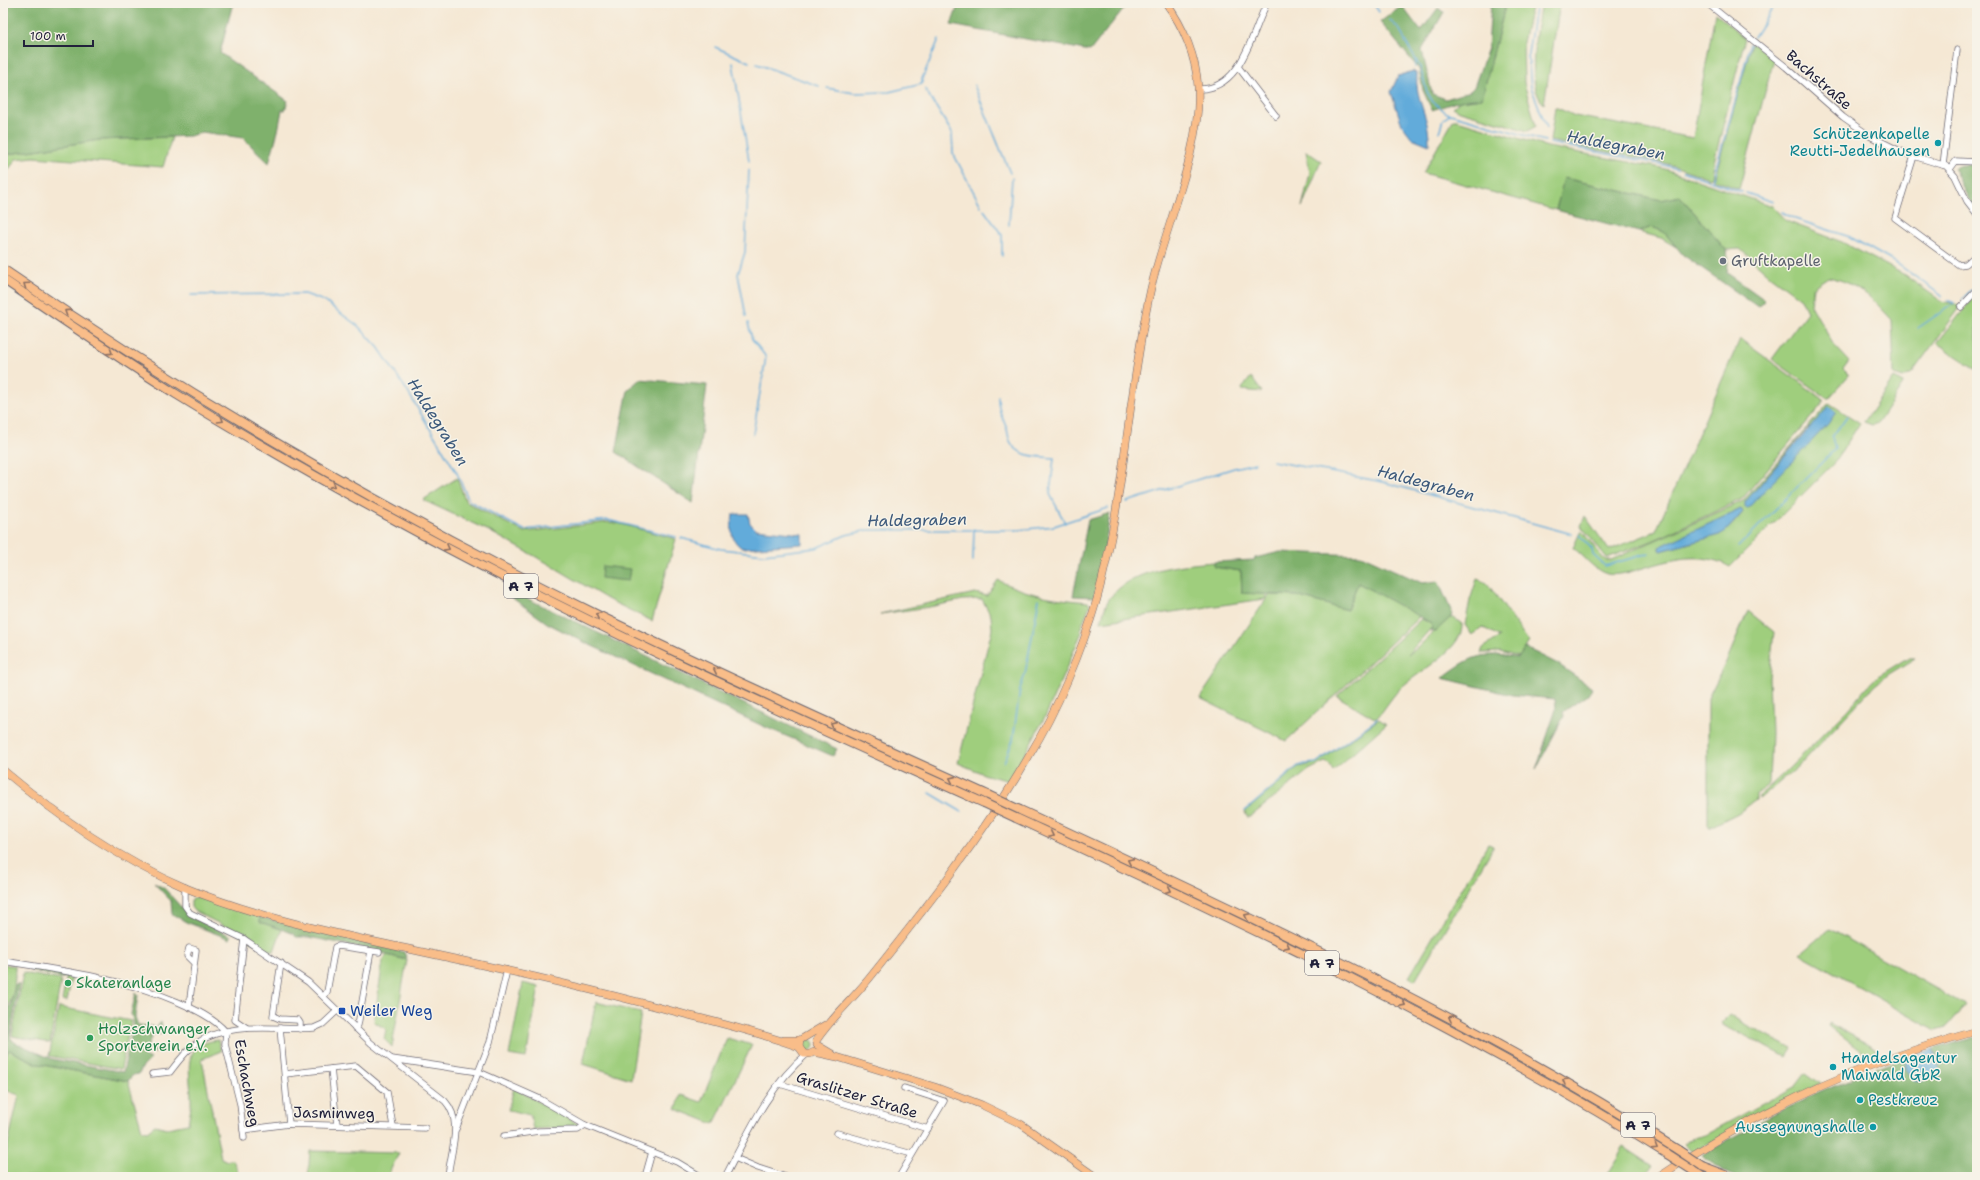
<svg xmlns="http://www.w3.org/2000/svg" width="1980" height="1180" font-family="'Shantell Sans',sans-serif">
<rect width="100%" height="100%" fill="#f7f3e8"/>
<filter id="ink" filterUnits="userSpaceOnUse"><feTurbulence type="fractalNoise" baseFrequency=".025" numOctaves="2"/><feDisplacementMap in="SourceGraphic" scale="8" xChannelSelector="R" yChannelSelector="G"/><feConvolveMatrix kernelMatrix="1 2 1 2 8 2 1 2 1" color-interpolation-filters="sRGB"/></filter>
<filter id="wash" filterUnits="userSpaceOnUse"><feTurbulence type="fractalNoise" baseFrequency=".012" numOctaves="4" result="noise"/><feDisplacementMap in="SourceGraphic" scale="16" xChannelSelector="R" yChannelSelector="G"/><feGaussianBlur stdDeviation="0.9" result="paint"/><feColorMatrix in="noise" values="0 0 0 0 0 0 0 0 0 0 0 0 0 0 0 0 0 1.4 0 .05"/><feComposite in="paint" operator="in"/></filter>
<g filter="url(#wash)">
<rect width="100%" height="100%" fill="#f5e8d4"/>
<g fill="#9fce7d" stroke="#60785c" fill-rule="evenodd">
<polygon points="1506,3 1532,3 1523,42 1524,83 1536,126 1528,131 1460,111 1453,107 1460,101 1482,98"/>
<path d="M1541,3H1560L1544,104C1525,87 1537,26 1541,3Z"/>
<polygon points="1715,13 1745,38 1714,162 1712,177 1709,178 1662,162 1550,141 1555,107 1575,116 1693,138"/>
<polygon points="1752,43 1774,59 1739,189 1714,180"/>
<path d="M1453,120H1457L1548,147L1662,168L1772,206L1786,221L1842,242L1903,274L1941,301L1959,305V309L1912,373L1903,378L1894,375L1892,320C1872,298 1858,283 1828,277L1813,287L1811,305L1833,344L1849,361L1843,369L1849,375L1829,398H1826L1772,359L1807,312L1801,299L1769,275L1740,249L1726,250L1680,196L1661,200L1564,178L1556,210L1423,173Z"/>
<polygon points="172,137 163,167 34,157 16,159 3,178 3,155 99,140"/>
<polygon points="1306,151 1321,161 1302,207 1310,173"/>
<polygon points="1652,227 1664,232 1676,247 1661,238 1639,232"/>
<polygon points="1977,293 1977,370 1937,343"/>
<polygon points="1740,339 1823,399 1824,402 1742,499 1652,541 1607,558 1581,526 1585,516 1609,550 1656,531"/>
<polygon points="1251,377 1262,392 1241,390"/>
<polygon points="1894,378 1902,382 1903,385 1878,423 1872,425 1864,422"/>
<path d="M1829,403L1860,423L1835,462L1730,567C1701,550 1670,560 1640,569C1630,572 1618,576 1607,574C1593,570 1585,556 1573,548L1581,530L1603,558L1606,560H1611L1743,501ZM1835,412L1828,423L1745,502L1807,429ZM1741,509L1743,512C1736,521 1729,529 1719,535L1661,551L1660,547Z"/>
<polygon points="457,478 466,502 524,532 609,522 621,524 676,539 652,621 607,599 549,564 487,530 423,500"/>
<path d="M1214,562L1215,567L1241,571L1242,593L1267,594L1265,599L1101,622C1103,615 1105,605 1109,599C1132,568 1180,565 1214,562Z"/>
<polygon points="1477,579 1487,583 1529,642 1519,657 1500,652 1481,653 1483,648 1500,637 1482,627 1472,635 1465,625 1470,600"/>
<path d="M998,580C1026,595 1056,599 1088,602L1090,605L1080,630L1082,632L1046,715L1010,781L986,775L958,763L992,629L991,616L982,599L963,600L929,607L880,614L975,593L987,596Z"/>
<polygon points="1358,583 1420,616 1286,741 1200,698 1269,595 1296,596 1347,610"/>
<polygon points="1748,611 1774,632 1769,677 1771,733 1769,784 1756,794 1756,800 1738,813 1708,828 1708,698 1727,660"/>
<path d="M1449,618H1454L1462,624C1464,648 1420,671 1404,685C1393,694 1386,708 1376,719L1337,696L1421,619L1431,623L1432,627L1408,654L1416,649Z"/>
<path d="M1907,658H1915L1889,674L1875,685L1798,767L1759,799V796C1790,769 1818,739 1847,710C1858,699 1866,686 1878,676C1888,670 1898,664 1907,658Z"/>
<polygon points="1379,719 1386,724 1333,771 1329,764 1325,762 1309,770 1250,817 1247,817 1245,812 1298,767 1317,763"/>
<polygon points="1488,844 1494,846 1415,980 1409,977"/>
<polygon points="199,896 260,917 260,922 282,929 274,951 267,951 234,931 194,911 191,907 191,900"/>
<polygon points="1830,929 1965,1005 1947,1027 1936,1030 1801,954"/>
<polygon points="387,955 407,960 392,1047 384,1039 386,1029 374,1022 383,960"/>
<path d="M3,964L15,966C15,984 15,1000 3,1013Z"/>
<polygon points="23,973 61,980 50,1043 12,1036"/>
<polygon points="67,975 72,976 67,1001 62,1000"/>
<polygon points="523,983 539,987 526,1058 509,1055"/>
<polygon points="596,1002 641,1013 631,1079 583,1064"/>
<polygon points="59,1007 131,1021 121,1069 49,1056"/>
<polygon points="1729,1015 1791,1049 1786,1057 1721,1023"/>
<polygon points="1829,1023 1879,1050 1872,1053 1871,1058 1828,1025"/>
<polygon points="727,1038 752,1045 714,1124 676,1109 681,1095 701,1102"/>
<circle cx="808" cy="1045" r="6"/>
<path d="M218,1040L221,1051L202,1059L221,1158L227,1161L233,1160L240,1177H3V1166L19,1095L3,1089V1060L9,1050L38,1064L128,1081L142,1130L147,1131L155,1125L167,1128L188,1124C189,1116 192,1107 191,1099C191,1072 179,1044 218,1040Z"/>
<polygon points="1806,1073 1821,1084 1694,1151 1684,1144 1691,1139 1705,1135 1796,1086"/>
<polygon points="514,1088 578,1124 577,1127 533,1129 530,1115 508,1110"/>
<polygon points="1624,1147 1653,1166 1640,1177 1605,1177"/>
<polygon points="310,1151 399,1153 387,1177 308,1177"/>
</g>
<g fill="#7fb16c" stroke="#506a54">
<polygon points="3,3 233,3 220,53 288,101 285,110 282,110 278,131 269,163 243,138 202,132 190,136 99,140 3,155"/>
<polygon points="959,3 1128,3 1090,51 951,25"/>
<polygon points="1491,3 1506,3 1482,98 1460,101 1432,110 1423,90 1419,69 1380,22 1402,6 1421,31 1438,8 1444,12 1422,50 1432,94 1446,99 1470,91 1474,87 1488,48"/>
<polygon points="1963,165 1977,165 1977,211 1969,200 1954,169 1957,166"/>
<polygon points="1564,178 1661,200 1680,196 1726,250 1728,263 1727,273 1765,300 1758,307 1683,255 1664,232 1652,227 1639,232 1556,210"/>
<polygon points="640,379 707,385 693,503 616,452 628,390"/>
<polygon points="1110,513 1104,554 1094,597 1073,596 1088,520"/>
<polygon points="1280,552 1361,555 1422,583 1438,581 1453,615 1435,632 1430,631 1432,627 1431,623 1358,583 1347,610 1296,596 1242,593 1241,571 1214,567 1214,562 1254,560 1255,558"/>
<polygon points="602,566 630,569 628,581 601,578"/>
<polygon points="514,592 837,749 833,756 765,727 590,645 547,623 511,597"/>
<path d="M1526,648L1558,664L1592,688L1587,695L1563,712L1564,716L1536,769L1556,709L1555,699L1512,695L1442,678C1471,656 1481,651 1518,658Z"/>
<polygon points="154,883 164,888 189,916 231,936 230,939 186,922 172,914 171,901"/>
<polygon points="260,917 404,952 407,960 387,955 377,951 309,937 296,937 292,933 260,922"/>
<polygon points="31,967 58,972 62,974 65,973 66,977 62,978 29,970"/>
<polygon points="18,983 19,985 10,1037 14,1042 52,1059 123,1072 134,1023 131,1014 136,993 138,995 135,1017 138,1025 157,1027 161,1022 164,1034 153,1034 146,1049 156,1049 155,1053 145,1051 143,1056 151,1059 143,1066 139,1074 133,1075 128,1081 38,1064 9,1050 3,1060 3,1013 11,1005 15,986"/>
<path d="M1977,1037V1177H1736L1723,1171L1702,1156C1762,1117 1828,1087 1895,1061L1907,1057L1905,1069H1940L1932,1049Z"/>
</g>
<g fill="#62abda" stroke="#42668a">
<path d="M1413,71L1417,74C1414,99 1431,118 1429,145L1412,138L1402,125L1391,92L1398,76Z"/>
<polygon points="1829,406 1836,412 1828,424 1748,508 1745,508 1745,502"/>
<polygon points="1741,509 1743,512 1726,531 1719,535 1661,551 1659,547"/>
<path d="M733,514H748L750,523L756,529L802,534V544L742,548C729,539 731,528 733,514Z"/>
<polygon points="1932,1049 1940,1069 1923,1082 1914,1081 1905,1069 1907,1057"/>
</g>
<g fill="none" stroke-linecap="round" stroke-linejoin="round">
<g stroke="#62abda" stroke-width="1.5">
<polyline points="1373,3 1379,12"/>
<polyline points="1536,3 1528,54 1531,87 1547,128"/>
<polyline points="1390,20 1400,30 1405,41 1420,67 1427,92 1433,102 1447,113 1545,141"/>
<polyline points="1754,37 1776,3"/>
<polyline points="715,47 749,62"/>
<polyline points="733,63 749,161"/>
<polyline points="757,64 819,86"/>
<polyline points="1415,67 1416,60"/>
<polyline points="974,85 1010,173"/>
<polyline points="827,88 854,93 889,92 922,84 922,79 939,39"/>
<polyline points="925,89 952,133 953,153 981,206"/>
<polyline points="1439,132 1443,120 1450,114"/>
<polyline points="1550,143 1661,164 1677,169"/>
<polyline points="1683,171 1742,192"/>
<polyline points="1712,181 1738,91 1750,44"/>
<polyline points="1746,193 1773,202"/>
<polyline points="984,210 1002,235 1002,256"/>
<polyline points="1782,212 1795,219 1850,237 1899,265 1942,296"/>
<polyline points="1009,225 1012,178"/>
<polyline points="191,295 305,294 324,301 358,326 378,347 406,389 457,473 469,501 524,530 608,520 676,537"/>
<polyline points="1962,299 1977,285"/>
<polyline points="1948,300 1954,303"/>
<polyline points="746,316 738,274 745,252 749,170"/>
<polyline points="748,323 752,339 766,357 753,434"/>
<polyline points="1918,328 1953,304"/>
<path d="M998,396C998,411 1002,416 1007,429C1008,433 1008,437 1010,441C1018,458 1038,456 1054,458L1050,494L1065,523"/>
<polyline points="1273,461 1383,482 1572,534"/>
<polyline points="1127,502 1234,468 1255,463"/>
<polyline points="1579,535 1592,549 1593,555 1605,566 1649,553"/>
<polyline points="681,538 721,549 764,554 816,548 846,535 868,530 1018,530 1054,526 1108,508"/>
<polyline points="1738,547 1835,449 1832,437 1847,416"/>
<polyline points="973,561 974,529"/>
<polyline points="1004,762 1013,740 1020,689 1025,674 1039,599"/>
<polyline points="930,793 962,812"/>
<polyline points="1245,811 1298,766 1305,764 1316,763 1377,719"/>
</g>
</g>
</g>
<g filter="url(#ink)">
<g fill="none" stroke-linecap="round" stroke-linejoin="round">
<defs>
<g id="minor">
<polyline points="1707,3 1786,67 1843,117 1870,136 1904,153 1946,166 1955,176 1967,201 1977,214"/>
<polyline points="1239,68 1276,116"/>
<path d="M1198,89C1242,90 1251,34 1267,3"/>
<polyline points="1914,156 1895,218 1959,265 1966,264 1977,254"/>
<polyline points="1943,165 1957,50"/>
<polyline points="1950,169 1956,161 1977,162"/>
<polyline points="1961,307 1977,290"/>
<path d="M185,887V906L190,913L244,939L308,982L371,1043L445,1101C464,1122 450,1152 448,1177"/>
<polyline points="244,939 235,1020 247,1028"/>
<path d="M3,961C63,971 122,978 178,1002C194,1009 214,1018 226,1032"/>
<polyline points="281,963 273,1016 280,1019 298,1020 300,1023 300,1029"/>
<polyline points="324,996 327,992 335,947 339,946 379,952"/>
<polyline points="189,1007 196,950 189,948 187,956 194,963"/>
<polyline points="280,1028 289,1124"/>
<polyline points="355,1028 358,1025 371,951"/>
<polyline points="226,1032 225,1044 240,1104 244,1138"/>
<polyline points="392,1059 479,1072 540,1099 585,1125 677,1162 702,1177"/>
<polyline points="331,1069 337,1125"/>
<path d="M152,1074L170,1072C178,1062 187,1049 197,1043C231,1020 277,1031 314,1028L323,1024L338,1010"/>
<polyline points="285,1074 356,1066 387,1092 393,1126"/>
<polyline points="780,1084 928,1129"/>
<polyline points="456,1129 490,1042 507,970"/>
<polyline points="243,1130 289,1124 425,1128"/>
<polyline points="837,1133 912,1154"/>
<polyline points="504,1136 539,1131 578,1130 585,1125"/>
<polyline points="735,1158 758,1168 786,1177"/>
<polyline points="645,1177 652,1152"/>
<path d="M725,1177C747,1135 769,1085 807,1054"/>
<polyline points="899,1177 944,1101 904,1088"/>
</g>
<g id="major">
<path d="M3,770C59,817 118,859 186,888C256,917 330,932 404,948C497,968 589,988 680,1013C719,1023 761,1033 799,1047"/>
<polyline points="784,1040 800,1040 825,1025"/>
<polyline points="800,1040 799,1047 804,1054 810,1054 814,1052 837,1057 935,1087 982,1105 1021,1124 1096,1177"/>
<path d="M816,1041C832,1017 854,998 872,975C928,905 984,834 1029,756C1057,710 1082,651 1097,599C1125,497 1128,390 1151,288C1165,227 1202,148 1198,87C1196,57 1184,27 1166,3"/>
<polyline points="817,1045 832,1054"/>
<path d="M1659,1177C1756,1110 1863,1062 1977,1031"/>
</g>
<g id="highway">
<path d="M3,269C192,399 393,515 600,616C728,678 858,736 988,795"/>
<path d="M3,279C60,318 117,357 176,394C244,436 314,476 384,514C579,621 781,712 984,803"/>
<path d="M1020,810C1244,914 1469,1017 1678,1150"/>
<path d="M1016,818C1238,921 1459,1024 1667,1154"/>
<polyline points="1702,1166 1731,1177"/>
<polyline points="1692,1170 1703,1177"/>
</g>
</defs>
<use href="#minor" stroke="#6c6771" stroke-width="7"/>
<use href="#major" stroke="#6c6771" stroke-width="8"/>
<use href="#highway" stroke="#6c6771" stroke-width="10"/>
<use href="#minor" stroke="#fff" stroke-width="5.5"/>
<use href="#major" stroke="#f9bd89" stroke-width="7"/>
<use href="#highway" stroke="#f9bd89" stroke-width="8"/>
<defs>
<g id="highway-bridge">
<polyline points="988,795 1020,810"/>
<polyline points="984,803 1016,818"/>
<polyline points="1678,1150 1702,1166"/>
<polyline points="1667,1154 1692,1170"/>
</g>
</defs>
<use href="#highway-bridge" stroke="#6c6771" stroke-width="10" stroke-linecap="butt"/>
<use href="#highway-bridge" stroke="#f9bd89" stroke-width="8"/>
</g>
<defs><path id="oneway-chevron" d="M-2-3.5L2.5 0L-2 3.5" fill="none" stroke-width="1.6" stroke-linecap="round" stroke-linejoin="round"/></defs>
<g stroke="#8e7062">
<use href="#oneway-chevron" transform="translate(26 285) rotate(-145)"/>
<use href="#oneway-chevron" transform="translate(67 312) rotate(-147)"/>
<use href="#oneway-chevron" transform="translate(110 352) rotate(33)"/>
<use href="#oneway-chevron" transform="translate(221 420) rotate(31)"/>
<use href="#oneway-chevron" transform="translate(333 485) rotate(29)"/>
<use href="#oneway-chevron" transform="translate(447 548) rotate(28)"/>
<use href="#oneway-chevron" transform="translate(598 615) rotate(-154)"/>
<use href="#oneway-chevron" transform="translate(716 670) rotate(-155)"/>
<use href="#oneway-chevron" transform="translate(833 725) rotate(-156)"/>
<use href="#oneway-chevron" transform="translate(952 779) rotate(-156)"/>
<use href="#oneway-chevron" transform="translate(1051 835) rotate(25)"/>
<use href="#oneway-chevron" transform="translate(1130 861) rotate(-155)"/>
<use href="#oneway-chevron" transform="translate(1169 890) rotate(25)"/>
<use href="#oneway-chevron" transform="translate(1247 916) rotate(-154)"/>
<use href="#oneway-chevron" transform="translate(1287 946) rotate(26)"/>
<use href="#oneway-chevron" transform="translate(1403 1004) rotate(27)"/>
<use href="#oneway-chevron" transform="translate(1451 1018) rotate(-152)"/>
<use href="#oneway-chevron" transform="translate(1565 1081) rotate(-150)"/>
<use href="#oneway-chevron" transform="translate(1655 1147) rotate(32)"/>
</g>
</g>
<g fill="#0f9aa8" stroke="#f7f3e8" stroke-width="1.5">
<circle cx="1938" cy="143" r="4"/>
<circle cx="1833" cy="1067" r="4"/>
<circle cx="1860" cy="1100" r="4"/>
<circle cx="1873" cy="1127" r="4"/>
</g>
<circle fill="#6b7280" stroke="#f7f3e8" stroke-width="1.5" cx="1723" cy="261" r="4"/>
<g fill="#2e9e5b" stroke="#f7f3e8" stroke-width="1.5">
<circle cx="68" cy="983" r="4"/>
<circle cx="90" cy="1038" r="4"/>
</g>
<rect fill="#1a4fb4" stroke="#f7f3e8" stroke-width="1.5" x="338" y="1007" width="8" height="8" rx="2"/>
<g text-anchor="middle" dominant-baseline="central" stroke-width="3" stroke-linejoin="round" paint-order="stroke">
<g fill="#f7f3e8" stroke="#62616f" stroke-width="1">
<rect x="504" y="574" width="34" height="24" rx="3"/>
<rect x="1305" y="951" width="34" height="24" rx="3"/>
<rect x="1621" y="1113" width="34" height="24" rx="3"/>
</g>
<g font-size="14" font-weight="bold" fill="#22223b">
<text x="521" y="586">A 7</text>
<text x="1322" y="963">A 7</text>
<text x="1638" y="1125">A 7</text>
</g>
<g font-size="15" fill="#22223b" stroke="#f7f3e8">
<text transform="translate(1819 80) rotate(41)">Bachstraße</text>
<text transform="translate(247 1083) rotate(80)">Eschachweg</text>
<text transform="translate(857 1095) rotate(17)">Graslitzer Straße</text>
<text transform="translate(334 1113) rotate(1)">Jasminweg</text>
</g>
<g font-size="15" fill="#0d838f" stroke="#f7f3e8" text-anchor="end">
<text x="1930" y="134">Schützenkapelle<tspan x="1930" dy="17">Reutti-Jedelhausen</tspan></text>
<text x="1841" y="1058" text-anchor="start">Handelsagentur<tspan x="1841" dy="17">Maiwald GbR</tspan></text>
<text x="1868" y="1100" text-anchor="start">Pestkreuz</text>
<text x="1865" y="1127">Aussegnungshalle</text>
</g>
<g font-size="15" fill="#5b616d" stroke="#f7f3e8" text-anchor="start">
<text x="1731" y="261">Gruftkapelle</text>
</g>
<g font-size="15" fill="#27864d" stroke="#f7f3e8" text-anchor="start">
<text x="76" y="983">Skateranlage</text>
<text x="98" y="1029">Holzschwanger<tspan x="98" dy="17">Sportverein e.V.</tspan></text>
</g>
<g font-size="15" fill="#164399" stroke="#f7f3e8" text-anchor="start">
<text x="350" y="1011">Weiler Weg</text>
</g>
<g font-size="16" font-style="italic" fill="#3c597b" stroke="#f7f3e8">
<text transform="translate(1616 145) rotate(11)">Haldegraben</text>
<text transform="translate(438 422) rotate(58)">Haldegraben</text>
<text transform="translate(1426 483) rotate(15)">Haldegraben</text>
<text transform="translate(917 520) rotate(-1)">Haldegraben</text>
</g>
</g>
<rect width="1980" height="1180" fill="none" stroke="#f7f3e8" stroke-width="16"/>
<path d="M24 40v6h69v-6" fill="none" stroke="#22223b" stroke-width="2"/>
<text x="30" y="40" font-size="12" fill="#22223b" stroke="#f7f3e8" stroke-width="3" paint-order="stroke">100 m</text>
</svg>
